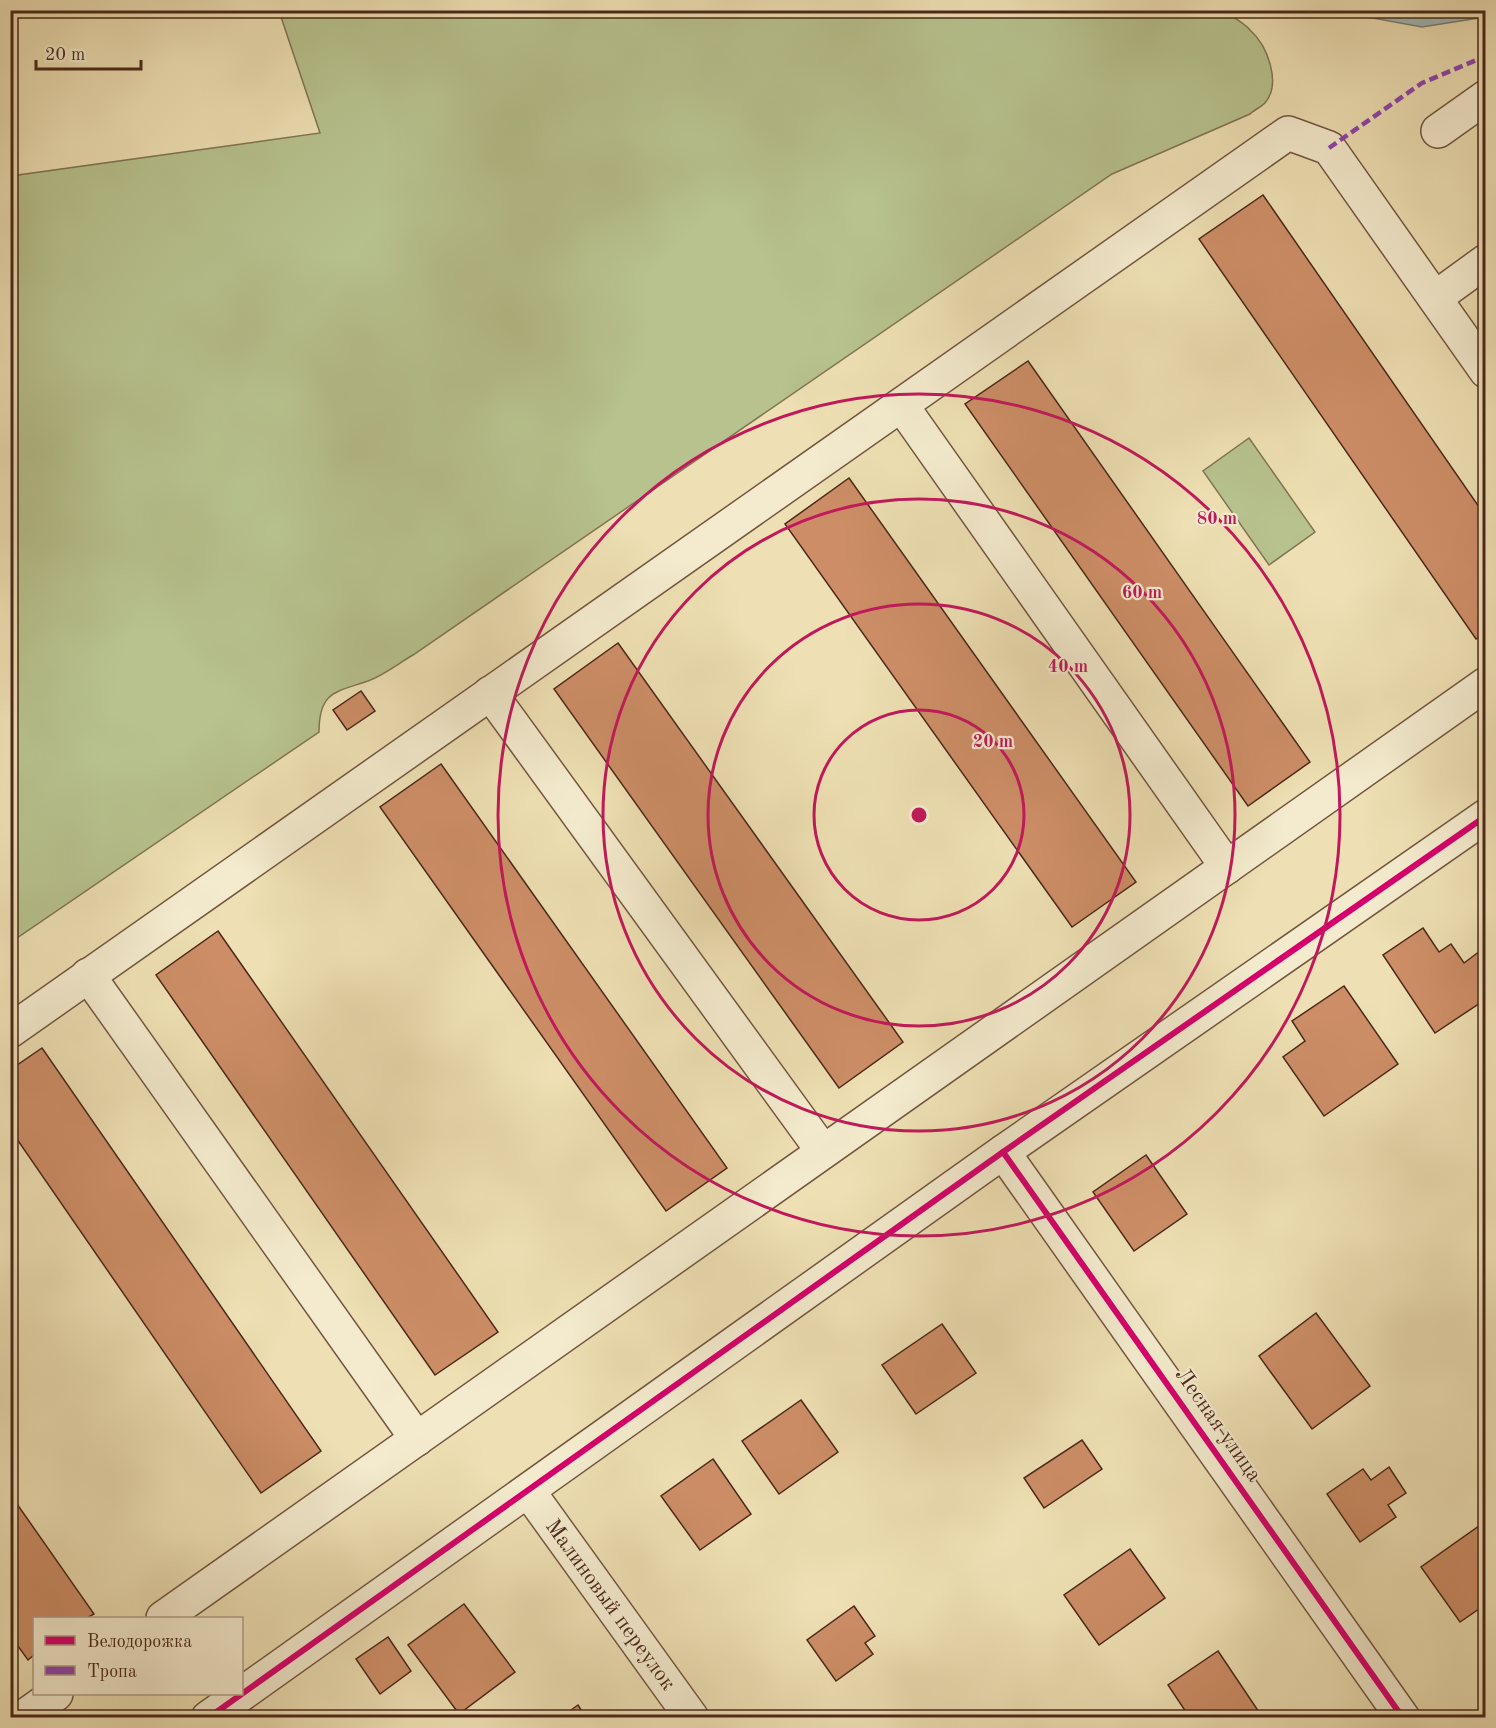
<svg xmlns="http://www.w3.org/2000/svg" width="1496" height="1728" font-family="'Old Standard TT',serif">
<rect width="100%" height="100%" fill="#eee0b4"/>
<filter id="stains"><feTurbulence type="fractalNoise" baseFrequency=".00333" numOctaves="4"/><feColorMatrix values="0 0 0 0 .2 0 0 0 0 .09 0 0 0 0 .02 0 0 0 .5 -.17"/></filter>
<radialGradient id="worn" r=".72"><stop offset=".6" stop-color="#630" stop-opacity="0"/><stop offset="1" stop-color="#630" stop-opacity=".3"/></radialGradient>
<g fill="#b7c28e" stroke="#817554" stroke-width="1.5">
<path d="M279,11H1224C1232,17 1243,22 1250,30C1267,45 1282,83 1265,103C1261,107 1254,110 1250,114L1112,174L413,655C399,663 384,675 368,681C336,692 319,691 319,732L11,942V176L320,133Z"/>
<polygon points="1249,438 1315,532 1269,565 1203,471"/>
</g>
<polygon fill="#9fbab8" stroke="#7d8079" stroke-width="1.5" points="1485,10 1485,17 1422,27 1334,11"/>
<g fill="#cd8e67" stroke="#4b281a" stroke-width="1.5">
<polygon points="1263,195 1486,517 1486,632 1476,639 1199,239"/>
<polygon points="1028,361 1310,762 1248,806 965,404"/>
<polygon points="849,478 1136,882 1072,927 785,524"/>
<polygon points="618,643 903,1042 839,1088 554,689"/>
<polygon points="361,691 375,711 347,730 333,710"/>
<polygon points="441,764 727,1168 666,1211 380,807"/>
<polygon points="1423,928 1439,952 1451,944 1464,963 1480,951 1486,959 1486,999 1435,1033 1383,955"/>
<polygon points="218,931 498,1332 435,1375 156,975"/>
<polygon points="1344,986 1398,1064 1324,1116 1283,1057 1305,1041 1292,1021"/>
<polygon points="42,1048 321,1451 261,1493 10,1129 10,1070"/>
<polygon points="1146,1155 1187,1214 1134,1251 1093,1192"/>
<polygon points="1316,1313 1370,1386 1312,1429 1259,1356"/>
<polygon points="942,1324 976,1373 916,1414 882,1365"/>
<polygon points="801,1400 838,1452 779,1494 742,1441"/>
<polygon points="1082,1440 1102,1469 1044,1508 1024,1478"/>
<polygon points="713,1459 751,1514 700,1550 661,1496"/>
<polygon points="1389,1467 1406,1493 1388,1505 1396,1517 1360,1542 1327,1494 1363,1469 1371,1480"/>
<polygon points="10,1494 94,1614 87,1618 34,1618 34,1655 28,1660 10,1635"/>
<polygon points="1486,1521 1486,1604 1460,1622 1421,1567"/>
<polygon points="1130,1549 1165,1598 1099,1645 1064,1595"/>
<polygon points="464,1604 515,1672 459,1714 408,1645"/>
<polygon points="854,1606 875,1636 865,1643 873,1654 836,1681 807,1640"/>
<polygon points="388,1637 411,1671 380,1694 356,1659"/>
<polygon points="1218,1651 1263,1718 1190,1718 1168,1685"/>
<polygon points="578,1705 586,1718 560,1718"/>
</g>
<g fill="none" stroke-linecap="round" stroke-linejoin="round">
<defs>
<g id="minor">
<polyline points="1438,131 1486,97"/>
<polyline points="1435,298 1486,261"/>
<polyline points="902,406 1227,867"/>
<polyline points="490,693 822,1150"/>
<polyline points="88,975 417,1439"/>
<polyline points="10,1031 1288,133 1329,148 1486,371"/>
<polyline points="1003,1152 1403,1718"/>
<polyline points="529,1492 692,1718"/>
<polyline points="163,1618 1486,684"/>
<polyline points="22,1718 56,1694"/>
<polyline points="208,1718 1003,1152 1486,816"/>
</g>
</defs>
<use href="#minor" stroke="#745640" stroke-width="36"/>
<use href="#minor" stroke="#f4ebce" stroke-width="33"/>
<polyline stroke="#8e44ad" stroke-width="4.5" stroke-dasharray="9 4.5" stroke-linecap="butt" points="1329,148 1422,83 1486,56"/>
<defs>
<g id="cycleway">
<polyline points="1003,1152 1403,1718"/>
<polyline points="208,1718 1003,1152 1486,816"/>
</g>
</defs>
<use href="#cycleway" stroke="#f4ebce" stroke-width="10"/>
<use href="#cycleway" stroke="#d6006c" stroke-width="6"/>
</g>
<g fill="none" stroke="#c2185b" stroke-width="3">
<circle cx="919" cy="815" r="105"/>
<circle cx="919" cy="815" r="211"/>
<circle cx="919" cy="815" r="316"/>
<circle cx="919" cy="815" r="421"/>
</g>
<g text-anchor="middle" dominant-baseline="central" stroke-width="4.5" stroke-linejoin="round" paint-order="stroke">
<g font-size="22" fill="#4b281a" stroke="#f4ebce">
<text transform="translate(1218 1425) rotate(55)">Лесная улица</text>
<text transform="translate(610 1605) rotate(54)">Малиновый переулок</text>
</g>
</g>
<circle cx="919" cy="815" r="9" fill="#c2185b" stroke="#f4ebce" stroke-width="3"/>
<g font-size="18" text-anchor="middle" font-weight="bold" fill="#c2185b" stroke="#f4ebce" stroke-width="4.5" stroke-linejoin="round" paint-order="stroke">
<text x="1217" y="524">80 m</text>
<text x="1142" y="598">60 m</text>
<text x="1068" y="672">40 m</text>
<text x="993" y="747">20 m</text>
</g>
<rect width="1496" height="1728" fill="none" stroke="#eee0b4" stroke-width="36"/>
<rect x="12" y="12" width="1472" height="1704" fill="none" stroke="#4b281a" stroke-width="3"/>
<rect x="18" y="18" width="1460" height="1692" fill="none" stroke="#4b281a" stroke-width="1.5"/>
<rect x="33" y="1617" width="210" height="78" fill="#f4ebce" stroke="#b09d86" stroke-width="1.5"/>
<rect x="45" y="1636" width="30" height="9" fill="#d6006c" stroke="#b09d86" stroke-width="1.5"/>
<text x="87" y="1647" font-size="18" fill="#4b281a">Велодорожка</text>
<rect x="45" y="1666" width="30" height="9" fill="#8e44ad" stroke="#b09d86" stroke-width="1.5"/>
<text x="87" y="1677" font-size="18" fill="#4b281a">Тропа</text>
<path d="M36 60v9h105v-9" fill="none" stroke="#4b281a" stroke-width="3"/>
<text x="45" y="60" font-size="18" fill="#4b281a" stroke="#f4ebce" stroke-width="4.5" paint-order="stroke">20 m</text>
<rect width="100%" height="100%" filter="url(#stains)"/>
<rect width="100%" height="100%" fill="url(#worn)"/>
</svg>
